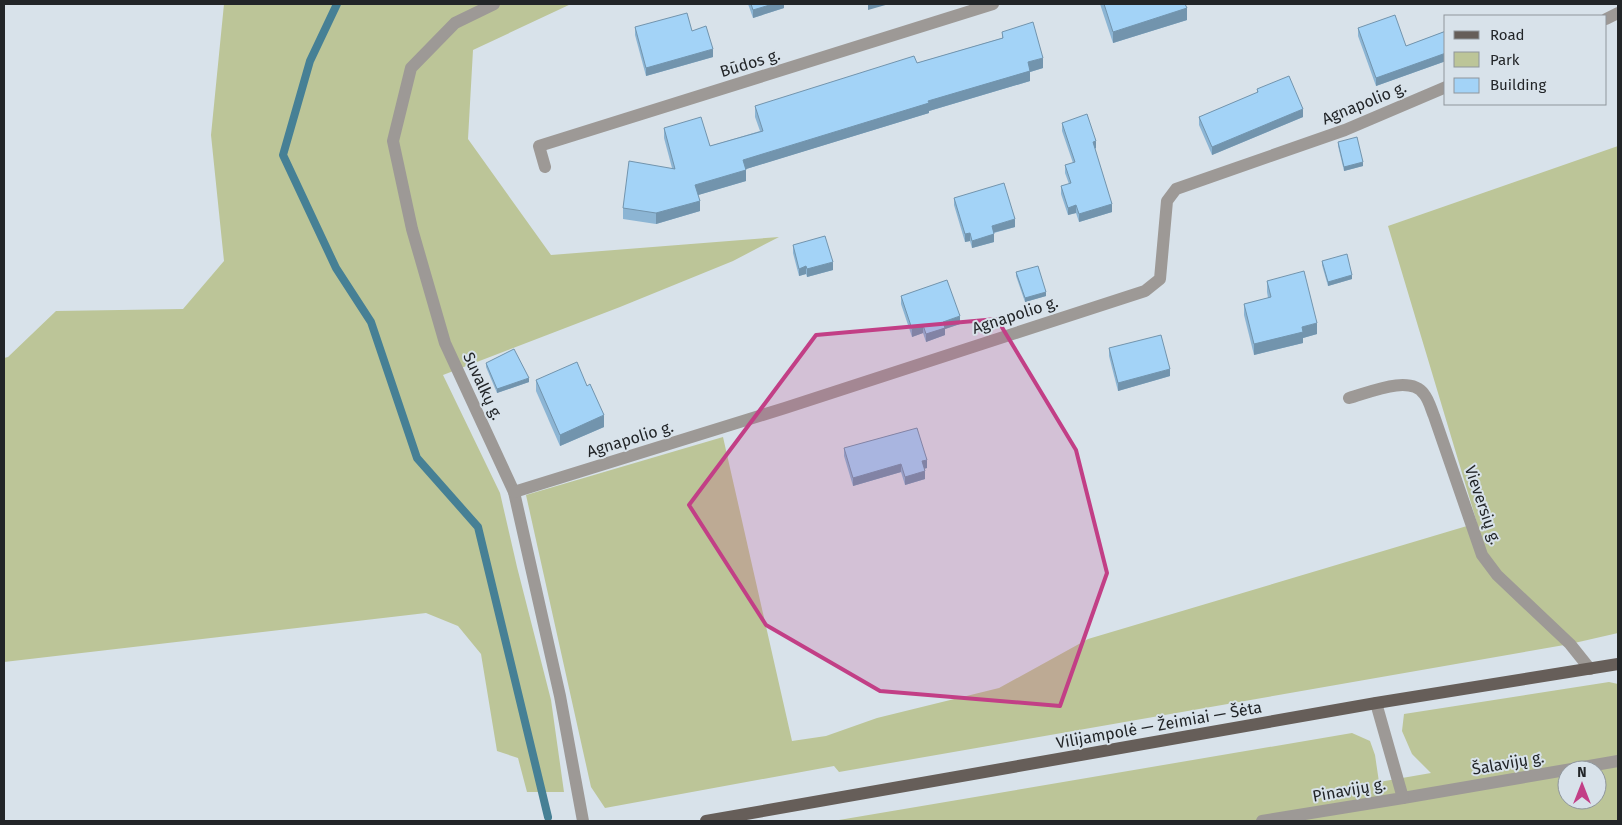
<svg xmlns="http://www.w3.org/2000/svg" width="1622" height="825" font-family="'Fira Sans',sans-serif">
<rect width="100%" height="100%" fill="#d8e2ea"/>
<g fill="#bcc598" fill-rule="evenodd">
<polygon points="224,4 571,4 473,50 468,139 551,255 779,237 733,261 620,307 443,375 500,493 517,567 551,700 564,792 527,792 518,758 497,751 481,654 458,626 426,613 4,662 4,358 8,357 56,311 183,309 224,261 211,135"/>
<polygon points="1618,146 1618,633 1570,644 839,772 834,766 605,808 591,787 526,495 723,437 792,741 826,736 877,718 999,688 1088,639 1477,523 1388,226"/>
<path d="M1609,682L1618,684V821H833L1352,733L1370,741L1375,755L1379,782L1431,773L1412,754L1402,731L1404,714ZM1567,770H1597V800H1567Z"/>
</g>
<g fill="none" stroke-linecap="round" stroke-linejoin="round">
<polyline stroke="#468095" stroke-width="8" points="337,4 310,61 283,155 336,268 371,322 417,458 478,527 548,817"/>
<g stroke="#9d9996" stroke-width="12">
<polyline points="494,4 455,23 411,68 393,141 412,229 445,343 514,492 560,696 583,821"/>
<polyline points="1606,19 1618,13"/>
<polyline points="545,167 539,146 993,4"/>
<path d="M1349,398C1368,393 1410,374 1424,394C1429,400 1431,409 1434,416L1482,555L1497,575L1570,644L1590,669"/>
<polyline points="514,492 785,408 1145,291 1160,279 1167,201 1176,189 1345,130 1446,87"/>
<polyline points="1403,798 1618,761"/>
<polyline points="1262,821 1403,798 1376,703"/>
</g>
<polyline stroke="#665e59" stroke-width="12" points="706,821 1376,703 1618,664"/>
</g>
<g fill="#8cb5d4">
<polygon points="748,4 784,4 784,8 753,18"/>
<polygon points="1100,4 1185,4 1187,20 1113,43"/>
<polygon points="635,27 692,31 713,57 646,76 635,35"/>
<polygon points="1358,28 1406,46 1446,31 1446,61 1376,86 1358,36"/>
<polygon points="1002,32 1043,68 1030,72 1030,81 929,111 929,113 746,169 746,181 698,195 700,211 656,224 623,219 623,208 672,168 664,138 664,128 710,146 760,131 755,117 755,106 917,63 1002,38"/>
<polygon points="1257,89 1303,117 1212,155 1199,125 1199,117 1257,93"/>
<polygon points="1062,123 1096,148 1095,149 1112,212 1079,222 1076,213 1068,215 1061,194 1061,186 1069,184 1065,173 1065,165 1073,163 1062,131"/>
<polygon points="1338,142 1363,166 1344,171 1338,146"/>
<polygon points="954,198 1015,227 994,233 994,242 972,248 970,241 965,242 954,205"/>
<polygon points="793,245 833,270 807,277 806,274 799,276 793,253"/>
<polygon points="1322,261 1352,279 1328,286 1322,265"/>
<polygon points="1016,272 1046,296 1025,302 1016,276"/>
<polygon points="1267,281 1317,334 1303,338 1303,343 1254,355 1244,315 1244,304 1268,298 1267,292"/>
<polygon points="901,296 960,324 945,329 945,335 926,342 923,333 912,337 901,304"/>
<polygon points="1109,348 1170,376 1118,391 1109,356"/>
<polygon points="486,363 529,382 497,393 486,367"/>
<polygon points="536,380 587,386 604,427 560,446 536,391"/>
<polygon points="844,448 927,468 924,469 925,479 905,485 901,472 853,486 844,456"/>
</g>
<g fill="#7294ad">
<polygon points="773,4 784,4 784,8 753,18 753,10"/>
<polygon points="868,4 889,4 868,10"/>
<polygon points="1187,8 1187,20 1113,43 1113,32"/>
<polygon points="713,49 713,57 646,76 646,68"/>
<polygon points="1446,53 1446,61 1376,86 1376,78"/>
<polygon points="1043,58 1043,68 1030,72 1030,81 929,111 929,113 743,170 743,160 928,101 1028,62"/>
<polygon points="1303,109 1303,117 1212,155 1212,147"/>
<polygon points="1096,141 1096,148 1093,149 1093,142"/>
<polygon points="1363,162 1363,166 1344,171 1344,167"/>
<polygon points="746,170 746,181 695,196 695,185"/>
<polygon points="700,201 700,211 656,224 656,213"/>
<polygon points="1112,204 1112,212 1079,222 1079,214"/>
<polygon points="1076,205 1076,213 1068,215 1068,208"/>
<polygon points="1015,219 1015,227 992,233 992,226"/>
<polygon points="970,233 970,241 965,242 965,234"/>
<polygon points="994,234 994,242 972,248 972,241"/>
<polygon points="833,262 833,270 807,277 807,269"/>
<polygon points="806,266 806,274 799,276 799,269"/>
<polygon points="1352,275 1352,279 1328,286 1328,282"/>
<polygon points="1046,292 1046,296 1025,302 1025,298"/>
<polygon points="960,316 960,324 945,329 945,335 926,342 926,334 943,322"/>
<polygon points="1317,323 1317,334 1303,338 1303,343 1254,355 1254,344 1302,327"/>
<polygon points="923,325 923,333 912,337 912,329"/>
<polygon points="1170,369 1170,376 1118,391 1118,383"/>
<polygon points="529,378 529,382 497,393 497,389"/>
<polygon points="604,415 604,427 560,446 560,435"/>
<polygon points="927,460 927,468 922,469 922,461"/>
<polygon points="901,464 901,472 853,486 853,478"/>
<polygon points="925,471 925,479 905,485 905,477"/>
</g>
<g fill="#a3d3f7" stroke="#7294ad">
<polygon points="751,4 773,4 753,10"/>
<polygon points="1104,4 1185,4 1187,8 1113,32"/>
<polygon points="687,13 692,31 706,26 713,49 646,68 635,27"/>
<polygon points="1395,15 1406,46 1446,31 1446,53 1376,78 1358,28"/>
<polygon points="1033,22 1043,58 1028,62 1030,71 928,101 929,103 743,160 746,170 695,185 700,201 656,213 623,208 629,161 675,169 664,128 701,117 710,146 763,131 755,106 914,56 917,63 1003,38 1002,32"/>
<polygon points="1289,76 1303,109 1212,147 1199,117 1258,92 1257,89"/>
<polygon points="1087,114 1096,141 1093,142 1112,204 1079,214 1076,205 1068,208 1061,186 1071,183 1065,165 1075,162 1062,123"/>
<polygon points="1357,137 1363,162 1344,167 1338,142"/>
<polygon points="1004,183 1015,219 992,226 994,234 972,241 970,233 965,234 954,198"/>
<polygon points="825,236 833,262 807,269 806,266 799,269 793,245"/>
<polygon points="1347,254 1352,275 1328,282 1322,261"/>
<polygon points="1038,266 1046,292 1025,298 1016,272"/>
<polygon points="1304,271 1317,323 1302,327 1303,332 1254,344 1244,304 1271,297 1267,281"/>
<polygon points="947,280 960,316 943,322 945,328 926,334 923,325 912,329 901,296"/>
<polygon points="1161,335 1170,369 1118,383 1109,348"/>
<polygon points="514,349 529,378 497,389 486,363"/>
<polygon points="577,362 587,386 590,384 604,415 560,435 536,380"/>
<polygon points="917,428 927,460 922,461 925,471 905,477 901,464 853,478 844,448"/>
</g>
<path fill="#c23f86" fill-opacity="0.2" stroke="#c23f86" stroke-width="4" stroke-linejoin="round" d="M997,319L1076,450L1107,573L1060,706L880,691L766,625L689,505L816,335Z"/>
<g text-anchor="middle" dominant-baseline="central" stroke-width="4" stroke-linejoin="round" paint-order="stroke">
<g font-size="16" fill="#222528" stroke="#d8e2ea">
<text transform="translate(750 63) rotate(-17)">Būdos g.</text>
<text transform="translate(1364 103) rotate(-22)">Agnapolio g.</text>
<text transform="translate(1015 315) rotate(-18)">Agnapolio g.</text>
<text transform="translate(483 386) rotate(65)">Suvalkų g.</text>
<text transform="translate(630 439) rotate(-17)">Agnapolio g.</text>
<text transform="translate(1483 505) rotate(71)">Vieversių g.</text>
<text transform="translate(1159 725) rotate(-10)">Vilijampolė — Žeimiai — Šėta</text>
<text transform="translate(1508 763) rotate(-10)">Šalavijų g.</text>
<text transform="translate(1349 790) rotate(-10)">Pinavijų g.</text>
</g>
</g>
<rect width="1622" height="825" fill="none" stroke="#222528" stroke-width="10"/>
<rect x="1444" y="15" width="162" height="90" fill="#d8e2ea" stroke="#8f969c"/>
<rect x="1454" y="31" width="25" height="8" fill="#665e59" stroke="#8f969c"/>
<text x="1490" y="40" font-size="15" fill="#222528">Road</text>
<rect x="1454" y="52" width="25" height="15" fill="#bcc598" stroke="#8f969c"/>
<text x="1490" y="65" font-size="15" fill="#222528">Park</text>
<rect x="1454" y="78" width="25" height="15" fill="#a3d3f7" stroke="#8f969c"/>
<text x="1490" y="90" font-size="15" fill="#222528">Building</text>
<g transform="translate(1582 785)"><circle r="24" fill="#d8e2ea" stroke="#8f969c"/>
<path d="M0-4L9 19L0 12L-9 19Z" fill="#c23f86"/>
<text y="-8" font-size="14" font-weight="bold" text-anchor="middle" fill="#222528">N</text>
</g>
</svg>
